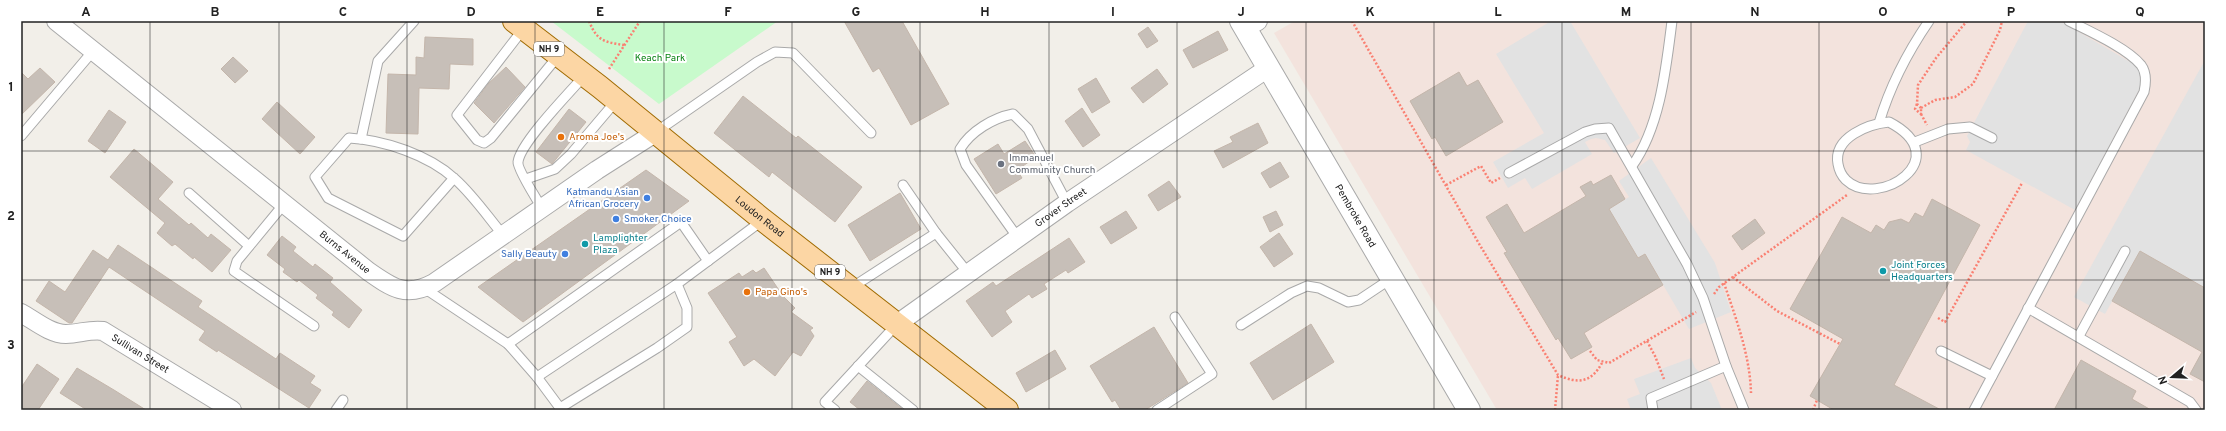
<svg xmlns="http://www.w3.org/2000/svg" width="2226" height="431" font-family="Overpass,sans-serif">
<rect width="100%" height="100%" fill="#f2efe9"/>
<polygon fill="#f3e3dd" points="1295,21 2205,21 2205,410 1497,410 1274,33"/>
<polygon fill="#c8facc" points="551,21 778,21 659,104"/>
<g fill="#e2e2e2">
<polygon points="1551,21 1570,21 1640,138 1614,153 1605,140 1596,138 1591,139 1585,142 1592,154 1532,189 1525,178 1508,188 1493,162 1544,133 1496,54"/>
<polygon points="2028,21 2060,21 2137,66 2141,76 2140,88 2075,210 1966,150 1970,142 1967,136"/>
<polygon points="2205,60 2205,288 2140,251 2105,314 2074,297"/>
<polygon points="1651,158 1715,263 1731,312 1689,329 1645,254 1638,258 1609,209 1629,197 1619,181"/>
<polygon points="1691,358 1695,368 1711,383 1722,410 1631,410 1627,399 1640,394 1634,379"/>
</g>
<g fill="#c7bfb8" stroke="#c4b6ab">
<polygon points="844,21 902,21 949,104 911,125 879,68 873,72"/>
<polygon points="1148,27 1158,41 1147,48 1138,34"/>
<polygon points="1218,31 1228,50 1193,68 1183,50"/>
<polygon points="425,37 473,39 473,65 450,64 449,89 419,88 418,134 386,133 388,74 416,75 416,57 424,58"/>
<polygon points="233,57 248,71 235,83 221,69"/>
<polygon points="506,67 525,87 494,123 474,103 488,84"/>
<polygon points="40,68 55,82 21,115 21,72 28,79"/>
<polygon points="1157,69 1168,84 1143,103 1131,88"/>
<polygon points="1459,72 1467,86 1478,80 1503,122 1446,156 1435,137 1432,139 1410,101"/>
<polygon points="1096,78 1110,102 1092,113 1078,89"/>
<polygon points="743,96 796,138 798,136 862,187 835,222 772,172 769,177 714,133"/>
<polygon points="277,102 315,137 300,154 262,119"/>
<polygon points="1082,108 1100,135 1083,147 1065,121"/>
<polygon points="569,109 586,122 552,164 536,152"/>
<polygon points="109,110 126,122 105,153 88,141"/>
<polygon points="1258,123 1268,143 1223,168 1214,151 1233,142 1230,137"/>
<polygon points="1025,141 1036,157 1017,170 1022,178 996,194 974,159 998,144 1004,154"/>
<polygon points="134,149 173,182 158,199 189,225 191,223 208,238 211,234 231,250 212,272 194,257 193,259 175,244 172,246 157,233 165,223 110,177"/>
<polygon points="1280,162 1289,177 1270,188 1261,173"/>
<polygon points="646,170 689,201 523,322 478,287"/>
<polygon points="1611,175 1625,199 1609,209 1638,258 1645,254 1663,285 1584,333 1592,347 1571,359 1558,338 1556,340 1504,253 1507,252 1486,217 1507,204 1524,233 1586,196 1580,187 1591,181 1593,185"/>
<polygon points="1169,181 1181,197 1158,211 1148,195"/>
<polygon points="900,193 921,229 870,261 848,225"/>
<polygon points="1932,199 1980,225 1894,385 1941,410 1834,410 1810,396 1843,339 1790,309 1842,217 1871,233 1876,225 1884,230 1889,222 1901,219 1909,223 1915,213 1923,217"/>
<polygon points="1126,211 1137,228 1111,244 1100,227"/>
<polygon points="1276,211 1283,225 1270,232 1263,217"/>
<polygon points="1755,219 1765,233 1742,250 1732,236"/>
<polygon points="1279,233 1293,254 1274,267 1260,247"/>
<polygon points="282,236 296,247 293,251 313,267 315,264 333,278 330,282 362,310 349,328 332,315 334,312 316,298 318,295 299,280 297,282 283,272 285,269 267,255"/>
<polygon points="1069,238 1085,262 1068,273 1066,270 1044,284 1047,289 1032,298 1029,294 1005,311 1012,322 992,337 966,301 993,282 996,286"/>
<polygon points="118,245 202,301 198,307 276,359 280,353 315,376 310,383 321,390 309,408 218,350 217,352 199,340 205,331 109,267 72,323 69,323 36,301 49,281 65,292 93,250 108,260"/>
<polygon points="2140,251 2205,288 2205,382 2190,374 2202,352 2112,301"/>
<polygon points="764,268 783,296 795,308 791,312 813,328 810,330 814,336 801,356 793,352 775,376 754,359 744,366 729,342 737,337 708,293 739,273 742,277 753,270 756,273"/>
<polygon points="1311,324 1334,362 1273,400 1250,363"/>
<polygon points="1154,327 1188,383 1145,410 1121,410 1115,400 1112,402 1090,366"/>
<polygon points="1055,350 1066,369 1026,392 1016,373"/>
<polygon points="2081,360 2136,391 2132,399 2151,410 2054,410"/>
<polygon points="37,364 59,379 38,410 21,410 21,388"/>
<polygon points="77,368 114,390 146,410 87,410 60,393"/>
<polygon points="867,381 901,408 903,410 860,410 850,402"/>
</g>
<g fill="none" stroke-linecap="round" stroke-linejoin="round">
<defs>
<g id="service">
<polyline points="524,28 457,115 477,140 484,143 491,138 558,56"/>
<path d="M1889,122C1958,158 1878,210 1846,180C1841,175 1839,170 1838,164C1833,137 1869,124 1889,122Z"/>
<path d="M1879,123C1890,86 1907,53 1929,21"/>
<polyline points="656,132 757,62 775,52 793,53 871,133"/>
<polyline points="21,136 93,51"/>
<polyline points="361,139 378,61 414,21"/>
<polyline points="1915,142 1948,129 1970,127 1992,138"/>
<path d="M1632,166C1660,127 1666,69 1672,21"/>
<polyline points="1509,173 1585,132 1595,129 1609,128 1687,264 1703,298 1726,366 1744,410"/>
<path d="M454,178L403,236L328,198L315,177L349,138C384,140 429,155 455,179C473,195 488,217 503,235"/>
<polyline points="526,179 555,169 571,154 616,101"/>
<polyline points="903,185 936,233"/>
<polyline points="189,193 249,246"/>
<polyline points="284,204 237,261 234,271 314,326"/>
<path d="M542,208C537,200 517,168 518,162C520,143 570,92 584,76"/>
<path d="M1018,238L966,165L960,149C971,131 993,118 1013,114L1028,129L1067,203"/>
<polyline points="424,288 508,344 537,377 560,408 657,348 687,327 687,308 677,284 763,220"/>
<polyline points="851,288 936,233 968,273"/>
<polyline points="2028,308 2190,402 2196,410"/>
<polyline points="1241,325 1291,293 1307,286 1319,288 1348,302 1359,300 1392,278"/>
<polyline points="2079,336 2125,251"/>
<polyline points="508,344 681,222 708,261"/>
<polyline points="1941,351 1992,376"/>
<polyline points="858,366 913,410"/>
<polyline points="537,377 677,284"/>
<polyline points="336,410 343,400"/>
<polyline points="835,410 825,402 897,324"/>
<polyline points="1157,410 1212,374 1175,317"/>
<polyline points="1653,410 1651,398 1726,366"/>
<path d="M1974,410L2144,92C2146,83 2147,73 2141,65C2127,48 2089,31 2069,21"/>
</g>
<g id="minor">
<path id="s1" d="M56,21L368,271C392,288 406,298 434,283L597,170L655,133"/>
<polyline points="1245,28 1258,21"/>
<path id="s2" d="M21,313C34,320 50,334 66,334C79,334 90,329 103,331L232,410"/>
<path id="s3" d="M897,324L1067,203L1268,68"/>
</g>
<g id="tertiary">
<path id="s4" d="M1241,21L1469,410"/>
</g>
<g id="primary">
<path id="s5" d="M514,21L600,87L763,220L1007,410"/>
</g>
</defs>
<use href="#service" stroke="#a9a9a9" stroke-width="11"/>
<use href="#minor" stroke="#a9a9a9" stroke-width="20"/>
<use href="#tertiary" stroke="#a9a9a9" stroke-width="24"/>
<use href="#primary" stroke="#a06b00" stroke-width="24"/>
<g stroke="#fa8072" stroke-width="2.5" stroke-dasharray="2 2" stroke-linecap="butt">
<path d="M589,21C597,41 604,42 624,45"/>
<path d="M1352,21L1478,242L1558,375C1578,384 1591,383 1602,363"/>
<polyline points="609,69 640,21"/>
<polyline points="1917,104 1915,109 1921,114 1921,108"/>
<polyline points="1921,108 1935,100 1955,97 1973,84 2000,30 2002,21"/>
<polyline points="1921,108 1917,104 1918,85 1936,58 1967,21"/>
<polyline points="1921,114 1927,125"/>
<polyline points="1446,185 1481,166 1491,183 1500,178"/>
<polyline points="1733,277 1777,311 1840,344"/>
<path d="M1724,283C1736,319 1750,355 1751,393"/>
<polyline points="1714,294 1719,287 1847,195"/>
<polyline points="1938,318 1945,322 2022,183"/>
<polyline points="1647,341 1655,356 1664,379"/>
<polyline points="1590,351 1597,360 1609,363 1696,312"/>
<polyline points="1555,410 1558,375"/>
<polyline points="1813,410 1817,400"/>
</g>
<use href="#service" stroke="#fff" stroke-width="9"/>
<use href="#minor" stroke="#fff" stroke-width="18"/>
<use href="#tertiary" stroke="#fff" stroke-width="22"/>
<use href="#primary" stroke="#fcd6a4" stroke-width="22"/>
</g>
<path fill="none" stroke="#222" stroke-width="1" stroke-opacity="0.55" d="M150,21V410M279,21V410M407,21V410M535,21V410M664,21V410M792,21V410M920,21V410M1049,21V410M1177,21V410M1306,21V410M1434,21V410M1562,21V410M1691,21V410M1819,21V410M1947,21V410M2076,21V410M21,151H2205M21,280H2205"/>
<g fill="#e8710a" stroke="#fff" stroke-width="1.5">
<circle cx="561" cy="137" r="4"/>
<circle cx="747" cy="292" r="4"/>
</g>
<circle fill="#6b7280" stroke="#fff" stroke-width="1.5" cx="1001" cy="164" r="4"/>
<g fill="#3f7fe0" stroke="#fff" stroke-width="1.5">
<circle cx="647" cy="198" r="4"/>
<circle cx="616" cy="219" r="4"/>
<circle cx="565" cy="254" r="4"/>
</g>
<g fill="#0f9aa8" stroke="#fff" stroke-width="1.5">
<circle cx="585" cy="244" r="4"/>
<circle cx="1883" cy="271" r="4"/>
</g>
<g text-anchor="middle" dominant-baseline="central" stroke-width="4" stroke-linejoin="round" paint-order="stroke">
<g fill="#fff" stroke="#646464" stroke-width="1">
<rect x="534" y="42" width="30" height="14" rx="3"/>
<rect x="815" y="265" width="30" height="14" rx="3"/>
</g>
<g font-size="9" font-weight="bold" fill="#222">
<text x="549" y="49">NH 9</text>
<text x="830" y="272">NH 9</text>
</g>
<g font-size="10" fill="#0c8416" stroke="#fff">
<text x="660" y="58">Keach Park</text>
</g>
<g font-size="10" fill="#c56008" stroke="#fff" text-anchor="start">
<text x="569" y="137">Aroma Joe's</text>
<text x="755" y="292">Papa Gino's</text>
</g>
<g font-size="10" fill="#5b616d" stroke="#fff" text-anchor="start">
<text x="1009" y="158">Immanuel<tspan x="1009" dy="12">Community Church</tspan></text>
</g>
<g font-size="10" fill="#366cbe" stroke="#fff" text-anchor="end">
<text x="639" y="192">Katmandu Asian<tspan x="639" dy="12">African Grocery</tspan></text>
<text x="624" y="219" text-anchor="start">Smoker Choice</text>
<text x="557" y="254">Sally Beauty</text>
</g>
<g font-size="10" fill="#222" stroke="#fff">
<text stroke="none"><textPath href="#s3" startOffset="201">Grover Street</textPath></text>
<text stroke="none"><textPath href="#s4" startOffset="226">Pembroke Road</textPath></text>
<text stroke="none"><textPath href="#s5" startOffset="314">Loudon Road</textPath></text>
<text stroke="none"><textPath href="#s1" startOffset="370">Burns Avenue</textPath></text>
<text stroke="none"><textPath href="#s2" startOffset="131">Sullivan Street</textPath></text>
</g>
<g font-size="10" fill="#0d838f" stroke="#fff" text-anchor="start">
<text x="593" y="238">Lamplighter<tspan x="593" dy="12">Plaza</tspan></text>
<text x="1891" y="265">Joint Forces<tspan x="1891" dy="12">Headquarters</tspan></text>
</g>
</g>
<rect width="2226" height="431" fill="none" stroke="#ffffff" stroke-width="44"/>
<g transform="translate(2172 377) rotate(251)" stroke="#ffffff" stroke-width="3" paint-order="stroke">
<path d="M0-3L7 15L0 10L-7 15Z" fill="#222222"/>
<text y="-6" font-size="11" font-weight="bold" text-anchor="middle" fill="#222222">N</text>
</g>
<rect x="22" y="22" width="2182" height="387" fill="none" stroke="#222" stroke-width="1.5"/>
<g font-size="13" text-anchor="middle" font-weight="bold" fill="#222">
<text x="86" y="16">A</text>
<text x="215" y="16">B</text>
<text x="343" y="16">C</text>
<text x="471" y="16">D</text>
<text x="600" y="16">E</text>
<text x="728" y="16">F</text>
<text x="856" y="16">G</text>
<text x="985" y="16">H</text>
<text x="1113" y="16">I</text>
<text x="1241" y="16">J</text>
<text x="1370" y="16">K</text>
<text x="1498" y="16">L</text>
<text x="1626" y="16">M</text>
<text x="1755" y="16">N</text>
<text x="1883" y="16">O</text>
<text x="2011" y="16">P</text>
<text x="2140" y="16">Q</text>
<text x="11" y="91">1</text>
<text x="11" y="220">2</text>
<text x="11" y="349">3</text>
</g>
</svg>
